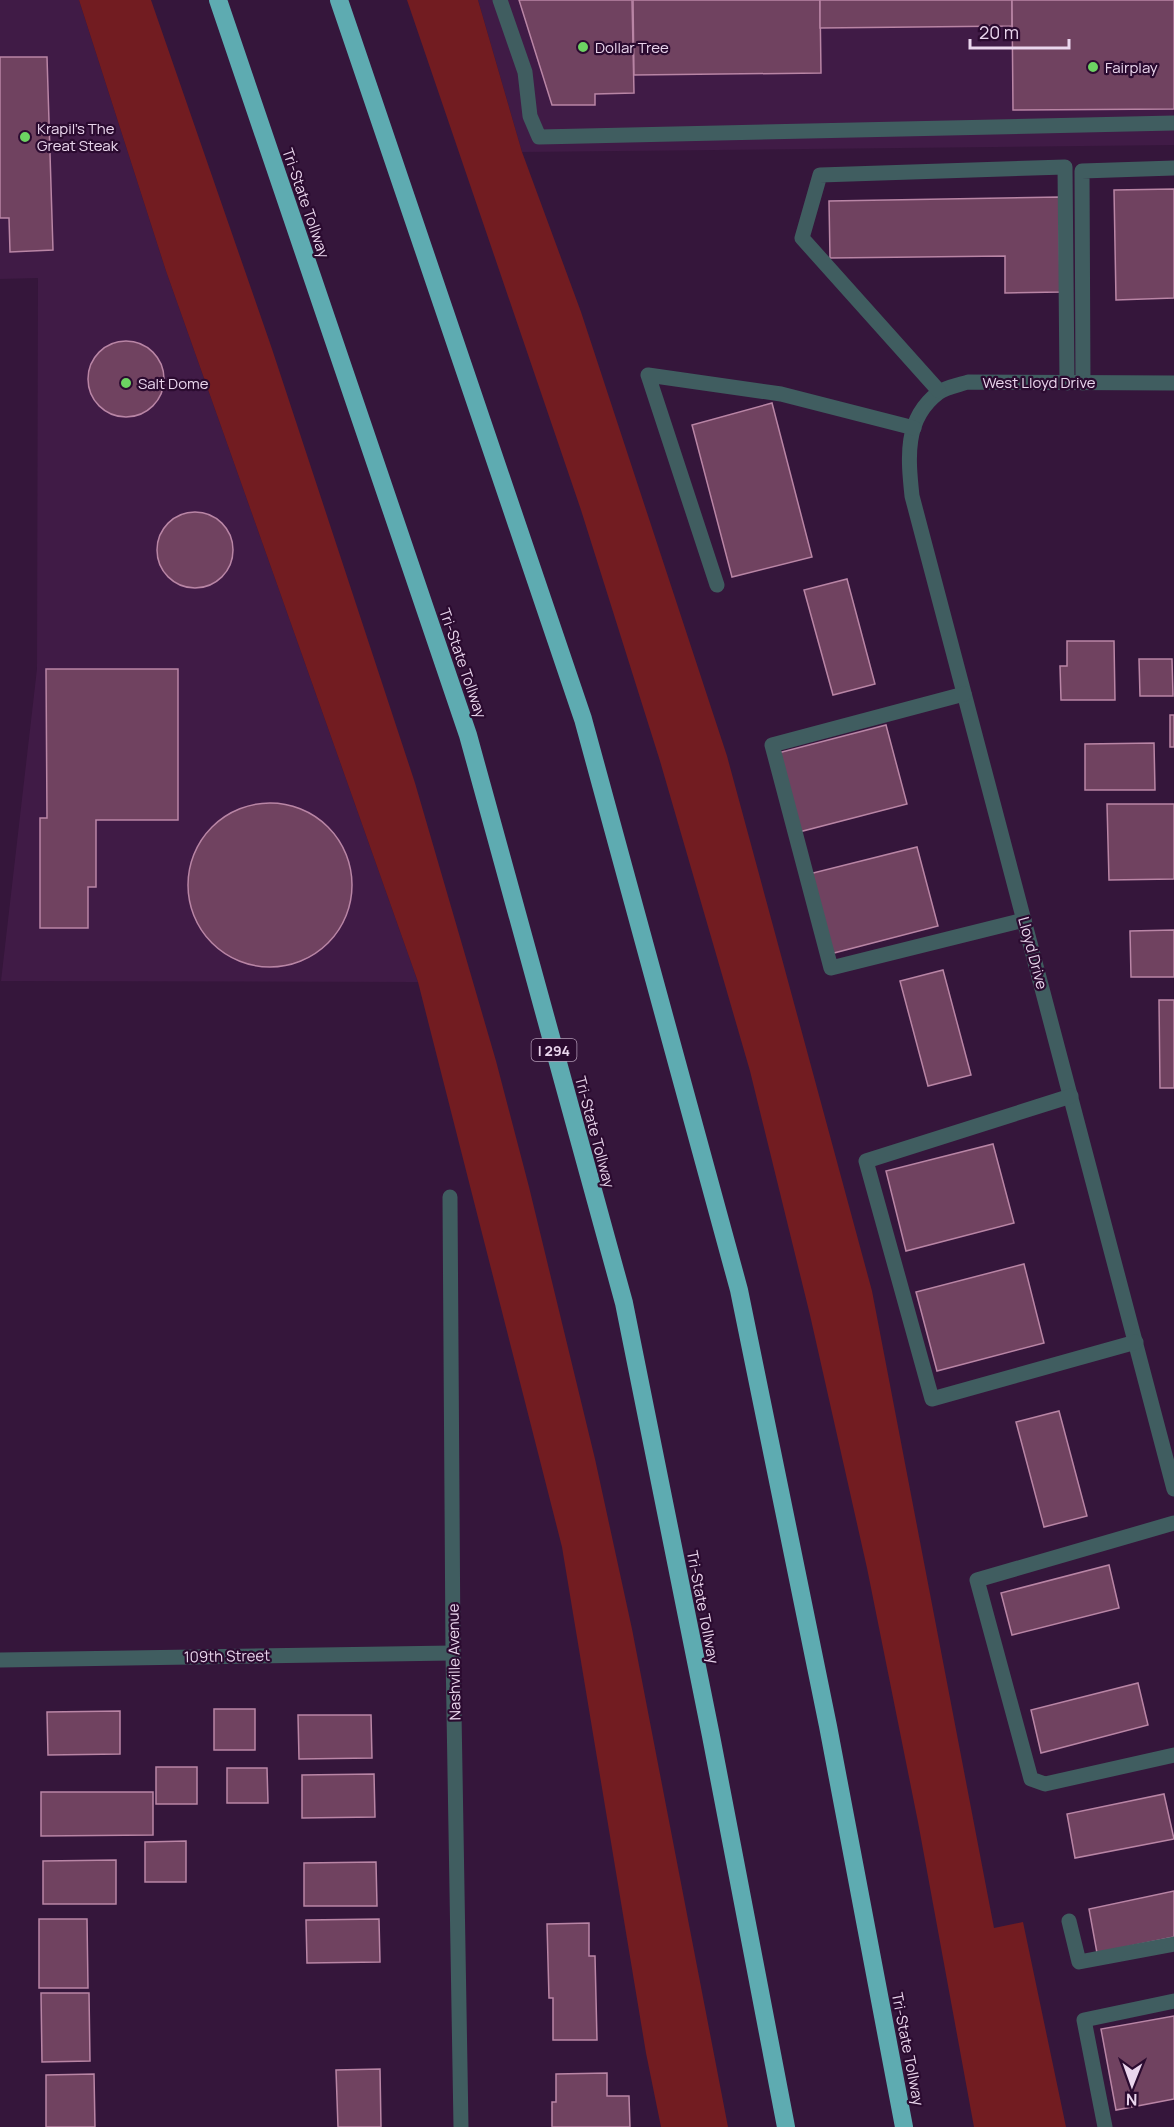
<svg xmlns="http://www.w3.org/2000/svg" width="1174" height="2127" font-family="Manrope,sans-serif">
<rect width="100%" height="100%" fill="#35163b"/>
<g fill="#401b46">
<polygon points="0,0 79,0 166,271 418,982 1,981 37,669 38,278 0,279"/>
<polygon points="478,0 1174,0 1174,145 522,152"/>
</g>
<g fill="#721c21">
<polygon points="79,0 151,0 272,349 415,783 496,1061 529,1187 595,1459 632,1629 728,2127 661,2127 646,2053 562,1547 418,982 166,271"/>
<polygon points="407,0 478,0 522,152 581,312 727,756 872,1291 994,1928 1023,1922 1066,2127 974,2127 918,1822 867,1568 810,1315 750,1071 660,761 581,510"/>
</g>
<g fill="#704260" stroke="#b985a5" stroke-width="1.5">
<polygon points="519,0 632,0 634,93 595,94 595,105 552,105"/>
<polygon points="633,0 820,0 821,73 634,75"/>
<polygon points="820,0 1012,0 1012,26 820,28"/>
<polygon points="1012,0 1174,0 1174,109 1013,110"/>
<polygon points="0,57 47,57 53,250 10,252 9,218 0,218"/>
<polygon points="1174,189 1174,298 1116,300 1114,190"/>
<polygon points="1059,197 1060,292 1005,293 1005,256 830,258 829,201"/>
<circle cx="126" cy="379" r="38"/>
<polygon points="772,403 812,557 732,577 692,425"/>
<circle cx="195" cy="550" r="38"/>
<polygon points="847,579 875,684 833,695 804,590"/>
<polygon points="1067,641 1114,641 1115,700 1061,700 1060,666 1067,666"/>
<polygon points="1139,659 1172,659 1173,696 1140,696"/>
<polygon points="46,669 178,669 178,820 96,820 96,887 88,887 88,928 40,928 40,818 47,818"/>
<rect x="1170" y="715" width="4" height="32"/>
<polygon points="886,725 907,804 799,832 778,753"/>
<polygon points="1154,743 1155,790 1085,790 1085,744"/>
<circle cx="270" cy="885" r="82"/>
<polygon points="1107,804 1174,804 1174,879 1109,880"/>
<polygon points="917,847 938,926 830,954 809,874"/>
<polygon points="1174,930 1174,977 1131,977 1130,931"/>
<polygon points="943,970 971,1075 928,1086 900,981"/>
<polygon points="1159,1000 1174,1000 1174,1088 1160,1088"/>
<polygon points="993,1144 1014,1223 906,1251 886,1171"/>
<polygon points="1024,1264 1044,1343 937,1371 916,1292"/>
<polygon points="1059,1411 1087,1516 1044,1527 1016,1422"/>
<polygon points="1109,1565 1119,1608 1012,1635 1001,1593"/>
<polygon points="1138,1683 1148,1725 1041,1753 1031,1710"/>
<rect x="214" y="1709" width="41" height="41"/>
<polygon points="120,1711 120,1754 48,1755 47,1712"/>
<polygon points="298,1715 371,1715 372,1758 299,1759"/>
<rect x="156" y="1767" width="41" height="37"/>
<polygon points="227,1768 267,1768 268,1803 227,1803"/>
<polygon points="374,1774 375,1817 302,1818 302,1775"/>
<polygon points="41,1792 153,1792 153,1835 41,1836"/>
<polygon points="1164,1794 1174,1839 1075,1858 1067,1814"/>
<polygon points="186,1841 186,1882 145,1882 145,1842"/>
<polygon points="116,1860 116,1904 43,1904 43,1861"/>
<polygon points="376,1862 377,1906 304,1906 304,1863"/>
<polygon points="1174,1891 1174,1937 1097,1953 1089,1909"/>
<polygon points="39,1919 87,1919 88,1988 39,1988"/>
<polygon points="379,1919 380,1962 307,1963 306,1920"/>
<polygon points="589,1923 589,1956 595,1956 597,2040 553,2040 553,1998 549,1998 547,1924"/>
<polygon points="41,1993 89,1993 90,2061 42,2062"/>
<polygon points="1174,2016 1174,2099 1116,2110 1101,2029"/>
<polygon points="380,2069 381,2127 338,2127 336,2070"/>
<polygon points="607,2073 607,2096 629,2096 630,2127 552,2127 552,2102 556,2102 556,2074"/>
<polygon points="94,2074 95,2127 46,2127 46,2075"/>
</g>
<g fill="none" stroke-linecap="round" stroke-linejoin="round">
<g stroke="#405d60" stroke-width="15">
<polyline points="500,0 525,72 530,116 539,137 1174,123"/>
<polyline points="1083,383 1082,171 1174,168"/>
<path d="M1174,383L968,382C959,385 945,387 938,393C904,419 908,458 912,496L1174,1489"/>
<polyline points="939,391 802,238 820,175 1065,167 1067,383"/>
<polyline points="717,585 648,375 781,394 914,428"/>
<polyline points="964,694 772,745 831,968 1024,920"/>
<polyline points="1071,1096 866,1161 932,1399 1136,1342"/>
<polyline points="450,1197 453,1653 461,2127"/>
<polyline points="1174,1523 977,1580 1031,1779 1045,1784 1174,1755"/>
<polyline points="0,1660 453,1653"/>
<polyline points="1069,1921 1079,1962 1174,1944"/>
<polyline points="1105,2127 1084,2020 1174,2001"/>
</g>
<g stroke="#5eabb1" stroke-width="18">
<polyline points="218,0 468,735 624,1303 711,1736 786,2127"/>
<polyline points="339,0 583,719 739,1290 828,1726 904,2127"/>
</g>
</g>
<g fill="#6cd362" stroke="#2b0b30" stroke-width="2">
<circle cx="583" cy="47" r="6"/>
<circle cx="1093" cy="67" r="6"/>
<circle cx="25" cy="137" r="6"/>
<circle cx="126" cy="383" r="6"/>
</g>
<g text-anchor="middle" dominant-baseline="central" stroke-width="4.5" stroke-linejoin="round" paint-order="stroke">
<rect fill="#2b0b30" stroke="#b199b4" stroke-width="1.5" x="531.5" y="1039" width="45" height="22" rx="4.5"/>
<g font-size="14" font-weight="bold" fill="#ead6ed">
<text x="554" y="1050">I 294</text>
</g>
<g font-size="15" fill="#ead6ed" stroke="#2b0b30" text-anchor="start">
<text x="595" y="47">Dollar Tree</text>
<text x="1105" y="67">Fairplay</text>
<text x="37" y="128">Krapil's The<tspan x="37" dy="17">Great Steak</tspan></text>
<text x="138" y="383">Salt Dome</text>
</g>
<g font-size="15" fill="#ead6ed" stroke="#2b0b30">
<text transform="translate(306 203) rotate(71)">Tri-State Tollway</text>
<text x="1039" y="382">West Lloyd Drive</text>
<text transform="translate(463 663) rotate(71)">Tri-State Tollway</text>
<text transform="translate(1033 953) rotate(75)">Lloyd Drive</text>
<text transform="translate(595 1132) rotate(75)">Tri-State Tollway</text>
<text transform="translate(703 1607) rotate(79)">Tri-State Tollway</text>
<text transform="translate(227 1656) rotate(-1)">109th Street</text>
<text transform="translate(454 1662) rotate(-91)">Nashville Avenue</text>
<text transform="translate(908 2049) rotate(79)">Tri-State Tollway</text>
</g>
</g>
<g transform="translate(1132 2085) rotate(181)" stroke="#2b0b30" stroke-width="4.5" paint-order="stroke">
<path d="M0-4.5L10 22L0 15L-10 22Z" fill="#ead6ed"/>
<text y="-9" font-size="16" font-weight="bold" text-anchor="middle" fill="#ead6ed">N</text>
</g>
<path d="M970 39v9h99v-9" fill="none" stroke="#ead6ed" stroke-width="3"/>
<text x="979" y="39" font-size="18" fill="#ead6ed" stroke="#2b0b30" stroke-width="4.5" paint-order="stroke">20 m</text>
</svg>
